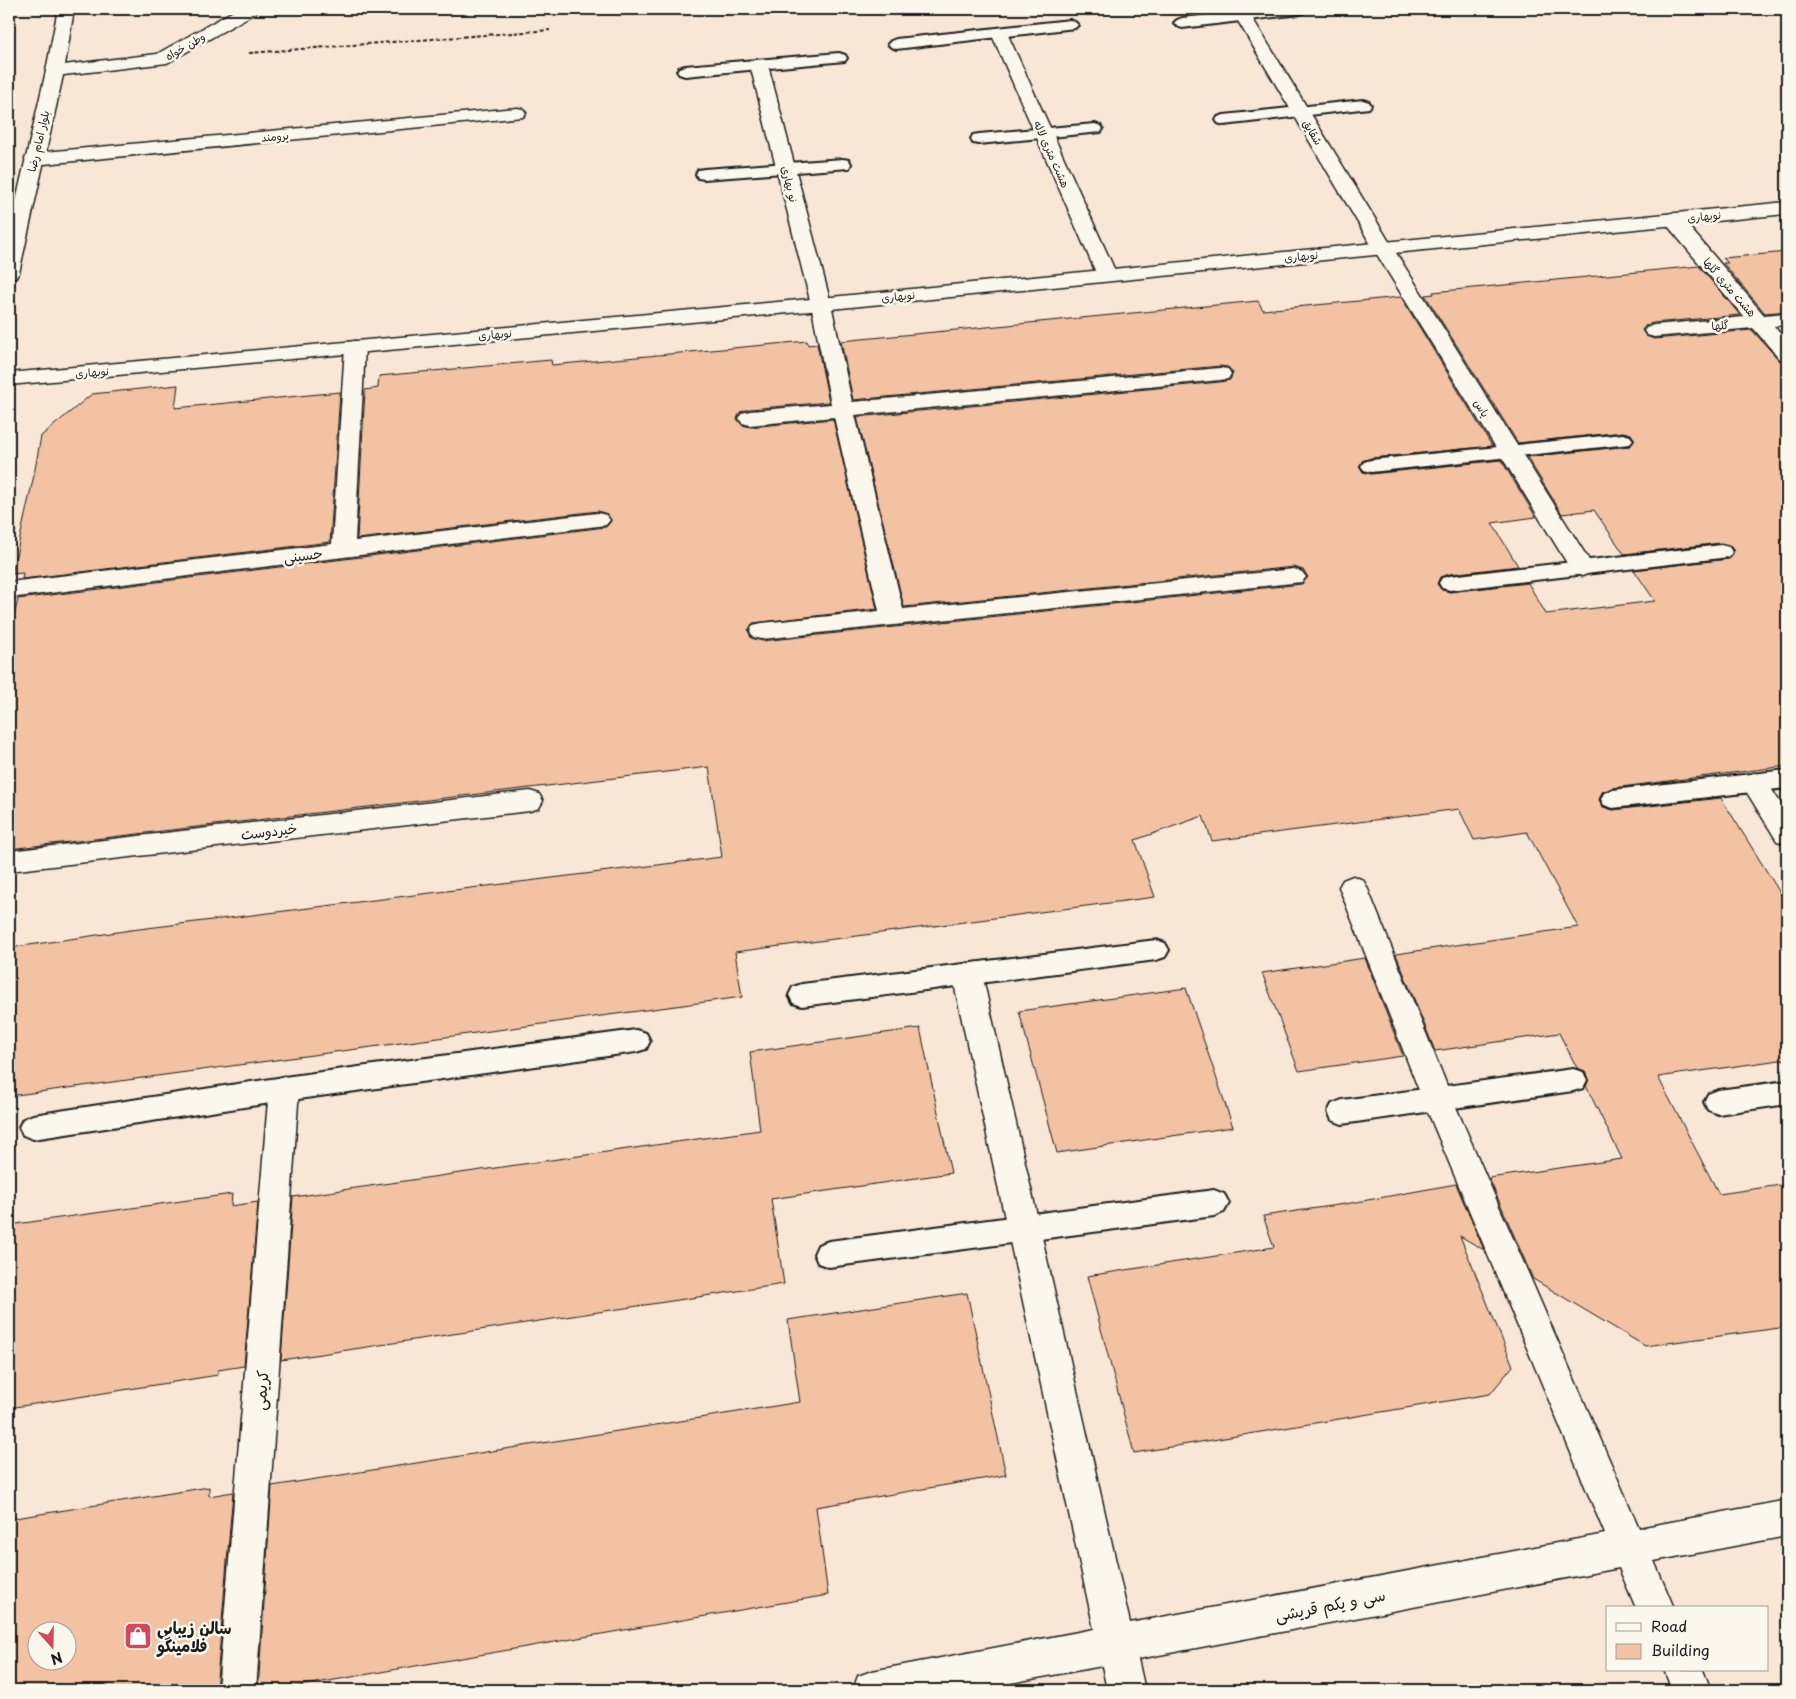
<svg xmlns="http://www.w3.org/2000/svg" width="1796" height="1699" font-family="'Playpen Sans','Playpen Sans Arabic',sans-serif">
<rect width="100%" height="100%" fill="#f8e7d6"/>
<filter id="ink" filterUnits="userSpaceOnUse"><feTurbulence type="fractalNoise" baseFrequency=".02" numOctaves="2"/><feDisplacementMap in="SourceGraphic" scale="10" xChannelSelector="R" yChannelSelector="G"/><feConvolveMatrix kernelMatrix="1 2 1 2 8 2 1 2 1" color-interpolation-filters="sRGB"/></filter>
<g filter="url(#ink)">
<g fill="#f2c2a2" stroke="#1c1c1c" fill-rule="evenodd">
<polygon points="1787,252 1787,311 1765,313 1723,263 1728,263 1723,258"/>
<polygon points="1699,266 1740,315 1653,323 1646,325 1642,330 1646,336 1654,339 1752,330 1779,360 1787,363 1787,766 1613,788 1602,792 1599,800 1603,807 1613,810 1721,798 1787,904 1787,1059 1658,1077 1719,1194 1787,1184 1787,1327 1645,1346 1533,1279 1489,1178 1622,1159 1586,1086 1589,1079 1585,1071 1577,1068 1559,1033 1435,1051 1396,954 1578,927 1527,832 1474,840 1459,809 1212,841 1203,816 1135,840 1155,897 735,952 742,997 9,1096 9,948 131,930 722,857 709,767 9,849 9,639 18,599 606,527 611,521 607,514 598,511 357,539 365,390 378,388 379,376 551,360 552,365 807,341 808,345 817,344 829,402 750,409 740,412 737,419 742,425 750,427 833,419 877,609 753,623 748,630 751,638 762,641 1302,584 1308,577 1303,570 1294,567 904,607 857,417 1220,382 1230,380 1233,373 1228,367 1220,366 853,400 841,341 1258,301 1263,310 1401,297 1492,446 1371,458 1362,461 1360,467 1363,472 1371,474 1501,460 1536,517 1492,523 1518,566 1450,574 1440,577 1437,584 1442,590 1450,592 1528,583 1546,614 1655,601 1634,570 1729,559 1734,551 1729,545 1721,543 1624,554 1594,510 1562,514 1527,457 1630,446 1634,439 1631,434 1623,432 1518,443 1425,295 1434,294 1433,292"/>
<polygon points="178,385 175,408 340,392 330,542 22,579 23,573 12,574 34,475 41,436 92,394"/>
<polygon points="1365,958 1403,1056 1299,1071 1262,973"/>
<polygon points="1186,988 1233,1127 1057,1153 1019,1011"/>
<polygon points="920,1028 951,1173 771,1199 784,1284 281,1360 293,1197 760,1130 750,1052"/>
<polygon points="1456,1184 1484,1250 1460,1236 1513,1366 1490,1394 1134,1453 1087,1276 1274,1247 1263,1216 1351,1203"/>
<polygon points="232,1194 231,1206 258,1202 244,1366 218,1370 218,1375 9,1408 9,1225"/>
<polygon points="967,1293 1006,1475 816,1507 828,1595 276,1690 258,1690 272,1486 800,1402 788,1320"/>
<path d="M209,1487V1496L233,1492L216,1690H9V1519ZM38,1632H68V1662H38Z"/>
</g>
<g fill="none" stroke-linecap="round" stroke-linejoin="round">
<defs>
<g id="service">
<polygon points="1264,9 1308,9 1305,12 1300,14 1182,28 1177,26 1174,23 1177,20 1182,18"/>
<polygon points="1070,20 1075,22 1078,25 1075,28 896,49 891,47 888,44 891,41 896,39"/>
<polygon points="839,53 845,55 847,58 845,61 685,76 679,74 677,71 679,68 685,66"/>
<polygon points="1363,100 1369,102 1371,105 1369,108 1224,125 1218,123 1216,120 1218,117 1224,115"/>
<polygon points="1095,124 1101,126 1103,129 1101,132 979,144 973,143 971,139 973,135 979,134"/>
<polygon points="843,159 849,160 851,164 849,168 704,179 698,178 696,174 698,170 704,169"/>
<polygon points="1623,434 1630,436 1633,440 1630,444 1371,472 1364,470 1361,466 1364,462 1371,460"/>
<polygon points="1721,545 1729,547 1732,552 1729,557 1450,590 1442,588 1439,583 1442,578 1450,576"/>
<polygon points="1787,770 1787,788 1613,808 1604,805 1601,799 1604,793 1613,790"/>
<polygon points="1156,940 1165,943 1169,950 1165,957 1156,960 802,1006 793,1003 789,995 793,987 802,984"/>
<polygon points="636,1030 646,1033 650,1041 646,1049 636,1052 284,1101 33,1139 23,1135 19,1127 23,1119 33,1115 284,1077"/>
<polygon points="1573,1069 1583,1072 1587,1080 1583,1088 1573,1091 1342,1124 1332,1120 1328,1112 1332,1104 1342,1100"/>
<polygon points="1787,1081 1787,1104 1718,1114 1708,1110 1704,1102 1708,1094 1718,1090"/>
<polygon points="1214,1190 1224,1194 1229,1203 1224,1212 1214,1216 829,1267 818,1263 814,1254 818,1245 829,1241"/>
</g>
<g id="minor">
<polygon points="237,9 257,9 255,13 167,63 55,76 49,75 46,71 49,67 55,66 157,54"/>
<polygon points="1243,11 1249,12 1251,16 1393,248 1594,568 1590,573 1582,576 1574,573 1570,568 1373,248 1235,16 1237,12"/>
<polygon points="999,28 1005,29 1007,33 1117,275 1114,279 1107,281 1100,279 1097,275 991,33 993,29"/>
<polygon points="759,60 765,61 768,65 831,304 852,402 1220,368 1228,369 1231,374 1228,379 1220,380 855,415 903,609 1294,569 1302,572 1306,577 1302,582 762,639 753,637 750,631 753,625 762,623 879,611 834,417 750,425 742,423 739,418 742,413 750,411 831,404 811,304 750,65 753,61"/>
<polygon points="517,108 523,109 526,113 523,117 34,165 27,163 25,159 27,155 34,153"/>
<polygon points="1672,213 1679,215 1764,315 1787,313 1787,325 1774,326 1787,342 1787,361 1780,359 1753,328 1654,337 1647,335 1644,331 1647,327 1654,325 1744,317 1662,219 1665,215"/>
<polygon points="355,341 362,343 365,347 355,541 598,513 606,515 610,520 606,525 9,598 9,582 332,544 345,347 348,343"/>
<polygon points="1754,773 1763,776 1787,813 1787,844 1777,841 1741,783 1745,776"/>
<polygon points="530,791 539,794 543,801 539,808 530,811 9,871 9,851"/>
<polygon points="1353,876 1363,880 1367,887 1452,1098 1639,1528 1787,1500 1787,1536 1654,1561 1674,1608 1636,1608 1619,1568 1138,1659 1145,1690 1107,1690 1102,1666 972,1690 853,1690 858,1676 872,1671 1094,1629 952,974 957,966 967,963 977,966 982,974 1130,1623 1605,1534 1422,1098 1339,887 1343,880"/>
<polygon points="284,1076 295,1080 299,1089 256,1690 218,1690 269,1089 273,1080"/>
<polygon points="1664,1670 1703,1670 1711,1690 1672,1690"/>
</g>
<polygon id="tertiary" points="1787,202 1787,214 821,310 9,385 9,373 821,298"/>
<polygon id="secondary" points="58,9 74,9 64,71 19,273 16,277 9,279 9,231 46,71"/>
</defs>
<use href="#service" stroke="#1c1c1c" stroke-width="4"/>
<use href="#minor" stroke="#1c1c1c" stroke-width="3"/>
<use href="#tertiary" stroke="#1c1c1c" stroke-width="3"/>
<use href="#secondary" stroke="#1c1c1c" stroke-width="3"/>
<polyline stroke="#1c1c1c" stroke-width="2" stroke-dasharray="4 2.5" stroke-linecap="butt" points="249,53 550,30"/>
<use href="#service" fill="#fbf7ec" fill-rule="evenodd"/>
<use href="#minor" fill="#fbf7ec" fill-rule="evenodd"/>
<use href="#tertiary" fill="#fbf7ec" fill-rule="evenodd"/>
<use href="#secondary" fill="#fbf7ec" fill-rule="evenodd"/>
</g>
</g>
<defs>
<symbol id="shop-square" viewBox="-11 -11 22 22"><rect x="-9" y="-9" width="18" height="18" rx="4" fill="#d1495b" stroke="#fbf7ec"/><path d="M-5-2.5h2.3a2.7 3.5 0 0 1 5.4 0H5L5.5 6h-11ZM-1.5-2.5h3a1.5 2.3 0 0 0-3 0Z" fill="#fff"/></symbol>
</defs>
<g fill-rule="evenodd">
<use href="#shop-square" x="122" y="1620" width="32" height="32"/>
</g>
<g text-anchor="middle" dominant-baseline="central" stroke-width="5" stroke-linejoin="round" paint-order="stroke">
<g font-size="11" fill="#1c1c1c" stroke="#fbf7ec">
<text transform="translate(185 46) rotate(-30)">وطن خواه</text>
<text transform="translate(1313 132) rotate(59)">شقایق</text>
<text transform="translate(275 136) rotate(-5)">برومند</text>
<text transform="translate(38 141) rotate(-77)">بلوار امام رضا</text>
<text transform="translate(1052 154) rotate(66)">هشت متری لاله</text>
<text transform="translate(790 184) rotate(76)">نو بهاری</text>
<text transform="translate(1704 216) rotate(-6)">نوبهاری</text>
<text transform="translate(1301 256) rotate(-6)">نوبهاری</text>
<text transform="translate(1730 287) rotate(49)">هشت متری گلها</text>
<text transform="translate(898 296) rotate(-6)">نوبهاری</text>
<text transform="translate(1720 325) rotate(-5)">گلها</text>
<text transform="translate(495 334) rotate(-5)">نوبهاری</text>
<text transform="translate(92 372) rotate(-5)">نوبهاری</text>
<text transform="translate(1482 408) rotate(58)">یاس</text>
</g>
<g font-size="14" fill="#1c1c1c" stroke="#fbf7ec">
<text transform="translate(303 555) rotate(-7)">حسینی</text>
<text transform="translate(269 831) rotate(-7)">خیردوست</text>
</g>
<g font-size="16" fill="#1c1c1c" stroke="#fbf7ec">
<text transform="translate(260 1390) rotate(-85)">کریمی</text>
<text transform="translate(1330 1604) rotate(-11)">سی و یکم قریشی</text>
</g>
<g font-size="16" font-weight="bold" fill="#1c1c1c" stroke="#fbf7ec" text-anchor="start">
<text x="157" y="1627">سالن زیبایی<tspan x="157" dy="18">فلامینگو</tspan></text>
</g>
</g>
<rect width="1796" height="1699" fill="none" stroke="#fbf7ec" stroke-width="30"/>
<rect x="15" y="15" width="1766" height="1669" fill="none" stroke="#1c1c1c" stroke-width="2" filter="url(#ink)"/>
<rect x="1606" y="1606" width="162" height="65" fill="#fbf7ec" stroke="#a29f99"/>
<rect x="1616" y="1623" width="25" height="8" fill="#fbf7ec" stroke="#a29f99"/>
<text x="1651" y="1632" font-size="15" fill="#1c1c1c">Road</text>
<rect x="1616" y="1644" width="25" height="15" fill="#f2c2a2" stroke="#a29f99"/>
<text x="1651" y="1656" font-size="15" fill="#1c1c1c">Building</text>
<g transform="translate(52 1646) rotate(160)"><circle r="24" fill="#fbf7ec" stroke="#a29f99"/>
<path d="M0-4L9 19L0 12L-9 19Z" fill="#d1495b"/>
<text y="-8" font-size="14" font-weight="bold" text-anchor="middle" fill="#1c1c1c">N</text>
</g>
</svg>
